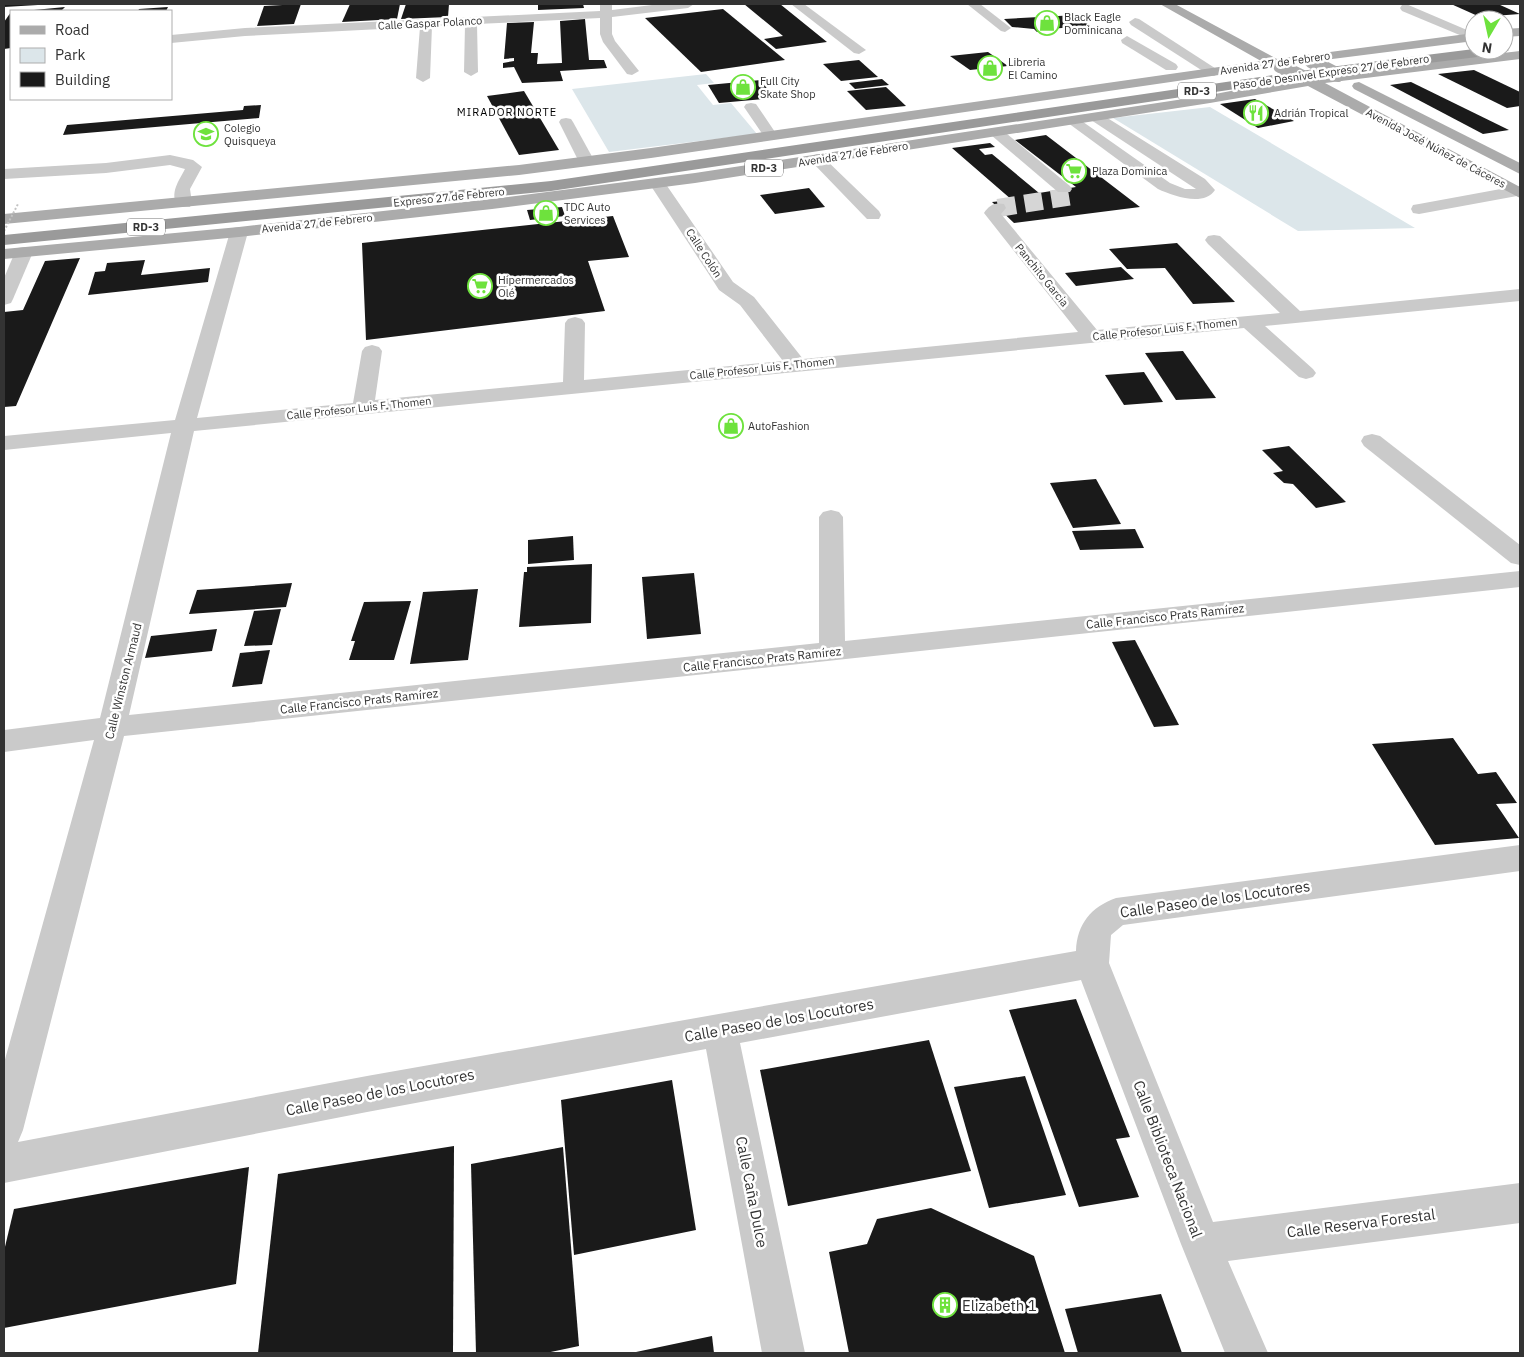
<svg xmlns="http://www.w3.org/2000/svg" width="1524" height="1357" font-family="'IBM Plex Sans',sans-serif">
<rect width="100%" height="100%" fill="#fff"/>
<g fill="#dce6ea">
<polygon points="706,74 714,83 697,85 713,105 731,103 757,134 609,152 572,89"/>
<polygon points="1210,107 1415,228 1298,231 1113,118"/>
</g>
<g fill="#1a1a1a">
<polygon points="4,4 38,4 38,5 4,7"/>
<polygon points="301,4 294,24 257,26 264,6"/>
<polygon points="350,4 400,4 397,19 342,22"/>
<polygon points="406,4 449,4 448,17 401,19"/>
<polygon points="538,4 583,4 584,8 538,10"/>
<polygon points="744,4 780,4 827,42 776,49 764,39 783,36"/>
<polygon points="1451,4 1498,4 1520,14 1480,17"/>
<polygon points="65,7 61,11 34,11 34,10"/>
<polygon points="168,7 166,11 138,11 139,9"/>
<polygon points="723,9 785,60 701,72 645,18"/>
<polygon points="11,12 11,48 4,49 4,22"/>
<polygon points="1077,15 1090,26 1048,29 1051,32 1037,32 1034,29 1012,27 1004,19"/>
<polygon points="585,19 589,60 604,60 607,68 560,71 563,81 522,83 514,67 503,68 503,63 514,61 514,58 504,59 507,23 534,22 531,53 538,53 537,64 562,63 560,21"/>
<polygon points="988,52 1008,66 970,70 950,56"/>
<polygon points="859,60 878,77 841,81 823,64"/>
<polygon points="1474,70 1520,92 1520,106 1507,108 1438,74"/>
<polygon points="882,79 889,85 855,89 849,83"/>
<polygon points="761,80 774,98 719,103 708,85"/>
<polygon points="1411,82 1509,130 1483,134 1390,85"/>
<polygon points="886,87 906,106 866,110 847,91"/>
<polygon points="524,91 559,150 519,155 487,96"/>
<polygon points="1255,99 1294,121 1258,128 1220,104"/>
<polygon points="261,105 259,118 63,135 67,125 243,110 244,106"/>
<polygon points="1046,135 1140,207 1014,223 992,202 1012,200 952,148 990,143 995,147 979,149 985,155 992,154 1039,193 1076,187 1015,140"/>
<polygon points="809,188 825,207 775,214 760,195"/>
<polygon points="562,207 565,216 530,220 527,210"/>
<polygon points="613,216 629,257 588,261 605,311 366,340 362,243"/>
<polygon points="1177,243 1235,302 1193,304 1165,268 1127,269 1109,249"/>
<polygon points="80,258 16,406 4,407 4,312 23,310 45,261"/>
<polygon points="145,260 141,275 210,268 208,282 88,295 95,272 105,271 107,263"/>
<polygon points="1121,267 1134,279 1076,286 1065,273"/>
<polygon points="1183,351 1216,398 1176,400 1145,353"/>
<polygon points="1144,372 1163,402 1124,405 1105,375"/>
<polygon points="1289,446 1346,502 1316,508 1293,484 1284,483 1273,473 1283,471 1262,450"/>
<polygon points="1096,479 1121,524 1073,528 1050,483"/>
<polygon points="1135,529 1144,548 1080,550 1072,531"/>
<polygon points="573,536 574,560 528,564 528,540"/>
<polygon points="592,564 591,623 519,627 524,572 527,572 527,567"/>
<polygon points="694,573 701,634 647,639 642,577"/>
<polygon points="292,583 286,607 189,614 197,590"/>
<polygon points="478,589 468,660 410,664 423,592"/>
<polygon points="411,601 394,660 349,660 355,641 351,641 364,602"/>
<polygon points="281,609 272,645 244,646 254,611"/>
<polygon points="217,629 212,651 145,658 151,636"/>
<polygon points="1135,640 1179,725 1154,727 1112,642"/>
<polygon points="270,650 262,684 232,687 240,653"/>
<polygon points="1453,738 1478,774 1496,772 1517,803 1496,804 1519,838 1435,845 1372,744"/>
<polygon points="1076,999 1130,1137 1116,1139 1139,1197 1079,1207 1009,1010"/>
<polygon points="929,1040 971,1171 788,1206 760,1070"/>
<polygon points="1025,1076 1066,1195 989,1208 954,1087"/>
<polygon points="672,1080 696,1230 574,1255 561,1100"/>
<polygon points="454,1146 453,1353 258,1353 278,1174"/>
<polygon points="563,1147 579,1346 546,1353 476,1353 471,1164"/>
<polygon points="249,1167 236,1284 4,1328 4,1251 14,1209"/>
<polygon points="931,1208 1034,1256 1065,1353 849,1353 829,1252 867,1244 877,1219"/>
<polygon points="1161,1294 1182,1353 1078,1353 1065,1309"/>
<polygon points="712,1336 714,1353 636,1353 636,1352"/>
</g>
<g fill="none" stroke-linecap="round" stroke-linejoin="round">
<polyline stroke="#d6d6d6" stroke-width="18" stroke-dasharray="18 9" stroke-linecap="butt" points="998,208 1073,196"/>
<g fill="#cacaca" fill-rule="evenodd">
<polygon points="600,4 612,4 612,10 660,4 694,4 688,8 612,17 612,34 615,41 639,71 632,75 627,74 603,42 600,34 600,18 477,24 478,72 471,76 464,72 465,25 432,26 430,78 423,82 416,78 420,27 245,36 171,43 171,35 245,28 600,11"/>
<polygon points="791,4 804,4 866,50 859,54 854,53"/>
<polygon points="967,4 980,4 1011,28 1005,32 1001,31"/>
<polygon points="1406,4 1474,33 1474,41 1402,11 1400,8 1402,5"/>
<polygon points="1135,18 1139,19 1221,72 1214,76 1209,75 1131,25 1129,22"/>
<polygon points="1127,36 1176,64 1178,67 1176,70 1166,70 1122,43 1121,40"/>
<polygon points="751,103 756,104 777,135 775,138 765,138 763,135 744,107 746,104"/>
<path d="M1096,113L1101,114L1205,179L1215,190C1204,207 1173,196 1158,189L1064,120L1066,117H1076L1170,183L1185,189H1196L1091,120L1089,117L1091,114Z"/>
<polygon points="566,118 571,119 573,122 595,162 593,165 581,165 579,162 559,122 561,119"/>
<polygon points="996,128 1001,129 1070,186 1072,189 1070,192 1058,192 991,135 989,132 991,129"/>
<polygon points="817,154 822,156 879,211 881,215 879,219 867,219 812,162 809,159 812,156"/>
<path d="M170,155L193,160L202,167L190,189L192,203L190,207H178C169,193 179,181 185,169L170,165L106,173L4,179V169L106,163Z"/>
<path d="M657,178L663,180L733,282L754,297L803,359L1078,332L984,213C989,205 995,202 1004,204L1006,208L1001,214L1097,330L1280,313L1208,244L1205,240L1208,236L1214,235L1220,236L1300,311L1520,289V301L1265,326L1313,369L1316,373L1313,377L1306,379L1299,377L1244,328L194,431L129,715L819,643V517L823,512L831,510L839,512L843,517L845,641L1520,571V587L124,736L23,1130L18,1142L367,1076L1076,951C1077,924 1091,907 1116,898L1520,845V871L1123,925L1111,935L1109,963L1213,1222L1520,1183V1223L1228,1261L1268,1353H1225L1181,1244L1081,980L740,1043L805,1353H762L706,1049L367,1112L4,1183V1063L94,740L4,752V730L100,718L171,433L4,450V436L175,420L230,232L233,228L239,227L245,228L248,232L197,418L353,403L362,351L365,347L372,345L379,347L382,351L375,400L563,382L565,323L568,319L575,317L582,319L585,323L584,380L783,361L740,305L719,290L712,279L649,183L651,180Z"/>
<polygon points="1517,186 1520,187 1520,195 1517,196 1419,214 1413,213 1411,209 1413,205 1419,204"/>
<polygon points="24,247 30,248 33,252 13,299 11,303 4,305 4,278 15,252 18,248"/>
<polygon points="1372,434 1380,436 1520,545 1520,565 1511,563 1364,446 1361,441 1364,436"/>
</g>
<g fill="#ababab" fill-rule="evenodd">
<polygon points="1160,4 1175,4 1277,59 1474,33 1474,41 1285,65 1279,69 1273,67 651,158 519,175 4,224 4,214 519,165 651,148 1261,61"/>
<polygon points="1520,28 1520,36 1504,37 1504,29"/>
<polygon points="1520,51 1520,59 1325,83 1520,187 1520,198 1308,86 1210,103 695,183 492,209 239,237 4,259 4,249 239,227 492,199 695,173 1210,95 1308,76"/>
<polygon points="1359,82 1520,163 1520,174 1354,89 1352,86 1354,83"/>
</g>
<polygon fill="#9a9a9a" fill-rule="evenodd" points="1504,47 1509,50 1502,54 1322,76 551,191 4,245 4,235 551,181 1322,68 1474,49 1504,50"/>
<polyline stroke="#c3c3c3" stroke-width="2" stroke-dasharray="2 2" stroke-linecap="butt" points="4,231 18,204"/>
<g stroke="#ababab" stroke-width="14">
<polyline points="1311,61 1338,75"/>
<polyline points="1280,66 1307,79"/>
</g>
</g>
<defs>
<symbol id="shop-ring" viewBox="-11 -11 22 22"><circle r="9.5" fill="#fff" stroke="#6ee23d" stroke-width="1.5"/><path d="M-5-2.5h2.3a2.7 3.5 0 0 1 5.4 0H5L5.5 6h-11ZM-1.5-2.5h3a1.5 2.3 0 0 0-3 0Z" fill="#6ee23d"/></symbol>
<symbol id="restaurant-ring" viewBox="-11 -11 22 22"><circle r="9.5" fill="#fff" stroke="#6ee23d" stroke-width="1.5"/><path d="M-5-6h1v4h1v-4h1v4h1v-4h1v5L-1.5 .5V6h-2V.5L-5-1ZM5-6V6H3V1.5H1.5Q1.5-4 5-6Z" fill="#6ee23d"/></symbol>
<symbol id="school-ring" viewBox="-11 -11 22 22"><circle r="9.5" fill="#fff" stroke="#6ee23d" stroke-width="1.5"/><path d="M0-5L7-2L0 1L-7-2ZM-4 1L0 2.5L4 1V4Q0 6-4 4Z" fill="#6ee23d"/></symbol>
<symbol id="supermarket-ring" viewBox="-11 -11 22 22"><circle r="9.5" fill="#fff" stroke="#6ee23d" stroke-width="1.5"/><path d="M-6-5.5h2.5l.6 2H6L4.5 2H-2.5L-4.4-4H-6ZM-1.5 3.2a1.3 1.3 0 1 0 .1 0ZM3 3.2a1.3 1.3 0 1 0 .1 0Z" fill="#6ee23d"/></symbol>
<symbol id="building-ring" viewBox="-11 -11 22 22"><circle r="9.5" fill="#fff" stroke="#6ee23d" stroke-width="1.5"/><path d="M-4-6H4V6H1V3H-1V6H-4ZM-2.5-4.3h1.7v1.8h-1.7ZM.8-4.3h1.7v1.8H.8ZM-2.5-1h1.7V.8h-1.7ZM.8-1h1.7V.8H.8Z" fill="#6ee23d"/></symbol>
</defs>
<g fill-rule="evenodd">
<use href="#shop-ring" x="1033" y="9" width="28" height="28"/>
<use href="#shop-ring" x="976" y="54" width="28" height="28"/>
<use href="#shop-ring" x="729" y="73" width="28" height="28"/>
<use href="#restaurant-ring" x="1242" y="99" width="28" height="28"/>
<use href="#school-ring" x="192" y="120" width="28" height="28"/>
<use href="#supermarket-ring" x="1060" y="157" width="28" height="28"/>
<use href="#shop-ring" x="532" y="199" width="28" height="28"/>
<use href="#supermarket-ring" x="466" y="272" width="28" height="28"/>
<use href="#shop-ring" x="717" y="412" width="28" height="28"/>
<use href="#building-ring" x="931" y="1291" width="28" height="28"/>
</g>
<g text-anchor="middle" dominant-baseline="central" stroke-width="5" stroke-linejoin="round" paint-order="stroke">
<g font-size="11" fill="#333" stroke="#fff" text-anchor="start">
<text x="1064" y="17">Black Eagle<tspan x="1064" dy="13">Dominicana</tspan></text>
<text x="1008" y="62">Libreria<tspan x="1008" dy="13">El Camino</tspan></text>
<text x="760" y="81">Full City<tspan x="760" dy="13">Skate Shop</tspan></text>
<text x="1274" y="113">Adrián Tropical</text>
<text x="224" y="128">Colegio<tspan x="224" dy="13">Quisqueya</tspan></text>
<text x="1092" y="171">Plaza Dominica</text>
<text x="564" y="207">TDC Auto<tspan x="564" dy="13">Services</tspan></text>
<text x="498" y="280">Hipermercados<tspan x="498" dy="13">Olé</tspan></text>
<text x="748" y="426">AutoFashion</text>
</g>
<g font-size="11" fill="#333" stroke="#fff">
<text transform="translate(430 23) rotate(-3)">Calle Gaspar Polanco</text>
<text transform="translate(1275 63) rotate(-8)">Avenida 27 de Febrero</text>
<text transform="translate(1331 72) rotate(-8)">Paso de Desnivel Expreso 27 de Febrero</text>
<text transform="translate(1436 148) rotate(28)">Avenida José Núñez de Cáceres</text>
<text transform="translate(853 154) rotate(-9)">Avenida 27 de Febrero</text>
<text transform="translate(449 197) rotate(-6)">Expreso 27 de Febrero</text>
<text transform="translate(317 223) rotate(-6)">Avenida 27 de Febrero</text>
<text transform="translate(704 253) rotate(57)">Calle Colón</text>
<text transform="translate(1042 275) rotate(51)">Panchito Garcia</text>
<text transform="translate(1165 329) rotate(-6)">Calle Profesor Luis F. Thomen</text>
<text transform="translate(762 368) rotate(-6)">Calle Profesor Luis F. Thomen</text>
<text transform="translate(359 408) rotate(-6)">Calle Profesor Luis F. Thomen</text>
</g>
<g fill="#fff" stroke="#707070" stroke-width="1">
<rect x="1178" y="82.5" width="38" height="17" rx="4"/>
<rect x="745" y="159.5" width="38" height="17" rx="4"/>
<rect x="127" y="218.5" width="38" height="17" rx="4"/>
</g>
<g font-size="11" font-weight="bold" fill="#333">
<text x="1197" y="91">RD-3</text>
<text x="764" y="168">RD-3</text>
<text x="146" y="227">RD-3</text>
</g>
<g font-size="11" letter-spacing="1" fill="#000" stroke="#fff">
<text x="507" y="112">MIRADOR NORTE</text>
</g>
<g font-size="12" fill="#333" stroke="#fff">
<text transform="translate(1165 616) rotate(-6)">Calle Francisco Prats Ramírez</text>
<text transform="translate(762 659) rotate(-6)">Calle Francisco Prats Ramírez</text>
<text transform="translate(123 681) rotate(-76)">Calle Winston Armaud</text>
<text transform="translate(359 701) rotate(-6)">Calle Francisco Prats Ramírez</text>
</g>
<g font-size="15" fill="#333" stroke="#fff">
<text transform="translate(1215 899) rotate(-8)">Calle Paseo de los Locutores</text>
<text transform="translate(779 1020) rotate(-10)">Calle Paseo de los Locutores</text>
<text transform="translate(380 1092) rotate(-11)">Calle Paseo de los Locutores</text>
<text transform="translate(1168 1159) rotate(69)">Calle Biblioteca Nacional</text>
<text transform="translate(752 1192) rotate(79)">Calle Caña Dulce</text>
<text transform="translate(1361 1223) rotate(-7)">Calle Reserva Forestal</text>
</g>
<g font-size="15" fill="#333" stroke="#fff" text-anchor="start">
<text x="962" y="1305">Elizabeth 1</text>
</g>
</g>
<rect width="1524" height="1357" fill="none" stroke="#333333" stroke-width="10"/>
<rect x="10" y="10" width="162" height="90" fill="#ffffff" stroke="#adadad"/>
<rect x="20" y="26" width="25" height="8" fill="#ababab" stroke="#adadad"/>
<text x="55" y="35" font-size="15" fill="#333333">Road</text>
<rect x="20" y="48" width="25" height="15" fill="#dce6ea" stroke="#adadad"/>
<text x="55" y="60" font-size="15" fill="#333333">Park</text>
<rect x="20" y="72" width="25" height="15" fill="#1a1a1a" stroke="#adadad"/>
<text x="55" y="85" font-size="15" fill="#333333">Building</text>
<g transform="translate(1489 35) rotate(189)"><circle r="24" fill="#ffffff" stroke="#adadad"/>
<path d="M0-4L9 19L0 12L-9 19Z" fill="#6ee23d"/>
<text y="-8" font-size="14" font-weight="bold" text-anchor="middle" fill="#333333">N</text>
</g>
</svg>
